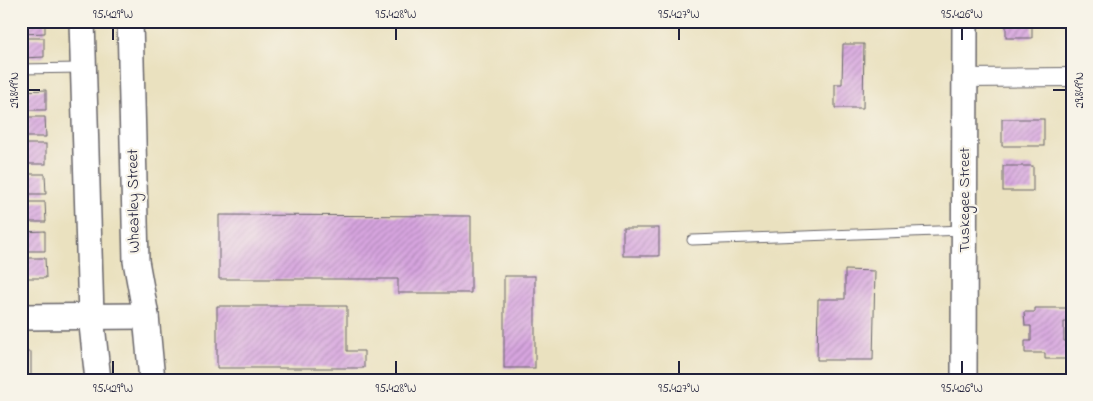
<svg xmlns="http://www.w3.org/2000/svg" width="1093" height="401" font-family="'Indie Flower',sans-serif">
<defs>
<pattern id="building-hatch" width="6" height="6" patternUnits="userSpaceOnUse" patternTransform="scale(1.25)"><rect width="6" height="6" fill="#d7a5df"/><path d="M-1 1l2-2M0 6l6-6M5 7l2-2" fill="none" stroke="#ae86b6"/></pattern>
</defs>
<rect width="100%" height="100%" fill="#f7f3e8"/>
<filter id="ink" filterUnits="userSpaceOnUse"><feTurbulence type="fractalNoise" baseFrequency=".02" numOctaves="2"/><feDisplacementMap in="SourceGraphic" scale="10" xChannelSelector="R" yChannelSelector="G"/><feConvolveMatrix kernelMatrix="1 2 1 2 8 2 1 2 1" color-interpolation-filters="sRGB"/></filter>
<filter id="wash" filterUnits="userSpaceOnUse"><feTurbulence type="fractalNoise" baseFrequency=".0096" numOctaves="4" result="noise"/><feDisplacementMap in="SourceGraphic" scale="20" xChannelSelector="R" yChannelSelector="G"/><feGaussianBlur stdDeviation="1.12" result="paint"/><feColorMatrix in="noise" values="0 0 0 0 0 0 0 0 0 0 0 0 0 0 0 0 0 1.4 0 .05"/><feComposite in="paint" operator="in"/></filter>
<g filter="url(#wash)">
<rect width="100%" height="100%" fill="#eae1bf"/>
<g id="blocks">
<g fill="url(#building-hatch)">
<polygon points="21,21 45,21 45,33 21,34"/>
<rect x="1006" y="21" width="26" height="17"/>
<polygon points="21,38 44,38 44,57 21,58"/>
<polygon points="843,44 864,44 863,108 835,108 835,84 842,84"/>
<polygon points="46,90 46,110 21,110 21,91"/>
<polygon points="21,117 45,117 46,137 21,137"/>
<rect x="1002" y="119" width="42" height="27"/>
<rect x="21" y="144" width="25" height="20"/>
<rect x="1003" y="166" width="30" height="25"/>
<polygon points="21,174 45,174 46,194 21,194"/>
<polygon points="21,202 45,202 46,222 21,222"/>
<polygon points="219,215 471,216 471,293 398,293 398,279 219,279"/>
<rect x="623" y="228" width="36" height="28"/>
<polygon points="45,231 45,251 21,251 21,232"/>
<polygon points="21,258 45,258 46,278 21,278"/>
<polygon points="845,270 875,271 873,360 817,360 818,299 845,299"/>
<rect x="504" y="276" width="31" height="92"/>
<polygon points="217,306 347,306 347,351 364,351 364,368 217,368"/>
<polygon points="1035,308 1072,308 1072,322 1064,322 1064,341 1072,341 1072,359 1045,359 1045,353 1025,353 1025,341 1031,341 1031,326 1025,326 1024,312 1035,312"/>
<rect x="21" y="352" width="10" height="28"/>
</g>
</g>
</g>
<g filter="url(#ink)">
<use href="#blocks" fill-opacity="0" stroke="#686569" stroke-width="1"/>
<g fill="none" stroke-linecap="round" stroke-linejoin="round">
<defs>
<g id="lane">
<polyline points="21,69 81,68"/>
<polyline points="692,240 964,230"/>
</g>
<polyline id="street" points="965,78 1072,77"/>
<g id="secondary">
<polyline points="82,21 91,316 98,380"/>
<polyline points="130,21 136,261 146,316 152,380"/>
<polyline points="21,317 146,316"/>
<polyline points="964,380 965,21"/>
</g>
</defs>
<use href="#lane" stroke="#686569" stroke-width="11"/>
<use href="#street" stroke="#686569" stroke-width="20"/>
<use href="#secondary" stroke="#686569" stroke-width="28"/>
<use href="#lane" stroke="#fff" stroke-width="9"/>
<use href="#street" stroke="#fff" stroke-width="18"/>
<use href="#secondary" stroke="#fff" stroke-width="25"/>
</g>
</g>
<path fill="none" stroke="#22223b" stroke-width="2" d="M113,28V40M396,28V40M679,28V40M962,28V40M28,90H40M1053,90H1066M113,361V374M396,361V374M679,361V374M962,361V374"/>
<g text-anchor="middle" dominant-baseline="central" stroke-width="4.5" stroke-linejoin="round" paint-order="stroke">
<g font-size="16" fill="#22223b" stroke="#f7f3e8">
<text transform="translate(965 200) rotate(-90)">Tuskegee Street</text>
<text transform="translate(134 201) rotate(-91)">Wheatley Street</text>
</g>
</g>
<rect width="1093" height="401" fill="none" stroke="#f7f3e8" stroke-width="55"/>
<rect x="28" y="28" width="1038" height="346" fill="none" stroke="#22223b" stroke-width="2"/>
<g font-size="12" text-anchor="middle" fill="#22223b">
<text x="113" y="18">95.429°W</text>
<text x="396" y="18">95.428°W</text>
<text x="679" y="18">95.427°W</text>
<text x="962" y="18">95.426°W</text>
<text transform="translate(14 90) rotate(-90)" y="4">29.849°N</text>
<text transform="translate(1079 90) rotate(-90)" y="4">29.849°N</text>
<text x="113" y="392">95.429°W</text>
<text x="396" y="392">95.428°W</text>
<text x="679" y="392">95.427°W</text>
<text x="962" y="392">95.426°W</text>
</g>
</svg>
